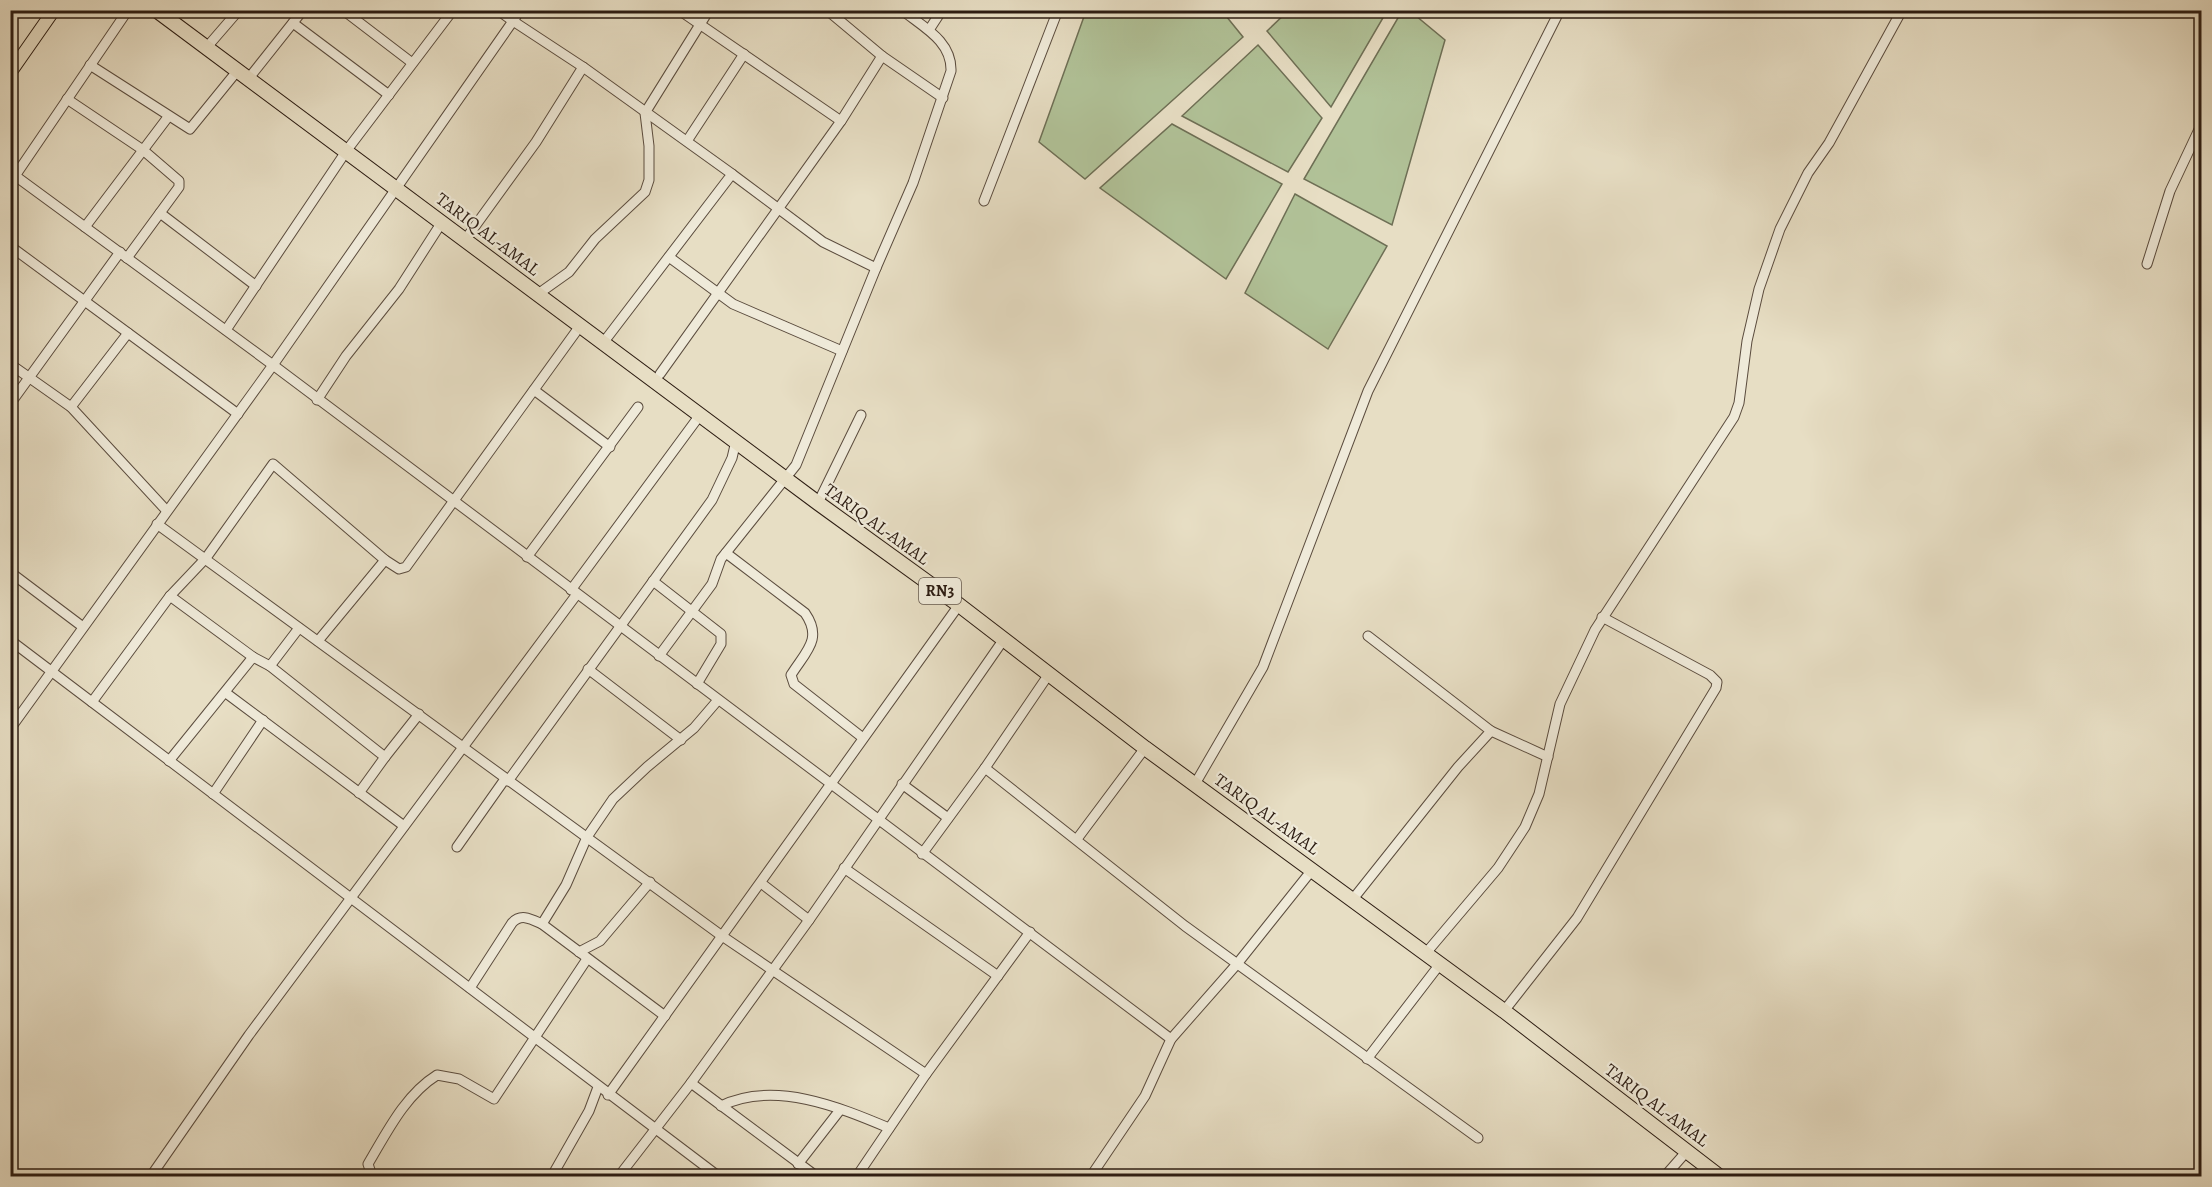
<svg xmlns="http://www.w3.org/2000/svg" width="2212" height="1187" font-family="Alegreya,serif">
<rect width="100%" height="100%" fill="#e7dec4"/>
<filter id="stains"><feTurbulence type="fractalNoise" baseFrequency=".00333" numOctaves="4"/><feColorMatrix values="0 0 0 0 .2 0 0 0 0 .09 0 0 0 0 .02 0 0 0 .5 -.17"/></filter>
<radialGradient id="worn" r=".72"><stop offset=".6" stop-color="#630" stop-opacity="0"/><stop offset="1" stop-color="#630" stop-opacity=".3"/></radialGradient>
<g fill="#b1c298" stroke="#6e6f55" stroke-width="1.5">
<polygon points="1289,10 1387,11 1331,107 1267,31"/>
<polygon points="1086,11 1222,11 1243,37 1085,179 1039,142"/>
<polygon points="1402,11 1410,11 1445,40 1392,225 1304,179"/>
<polygon points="1258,45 1322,118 1288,172 1182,116"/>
<polygon points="1172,124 1282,184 1226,279 1100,188"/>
<polygon points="1295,194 1387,246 1328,349 1245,293"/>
</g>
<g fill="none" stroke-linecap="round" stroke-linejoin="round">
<defs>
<g id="minor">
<polyline points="343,10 411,62"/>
<polyline points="520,10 513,21 583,67 732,174 603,343"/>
<polyline points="679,10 841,121"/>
<polyline points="293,23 389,95"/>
<polyline points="929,30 942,10"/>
<polyline points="207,47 239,10"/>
<polyline points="882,56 943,98"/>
<polyline points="90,65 190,129 238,70"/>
<polyline points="249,78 303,10"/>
<polyline points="67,99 143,150 179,181 179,187 127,258"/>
<polyline points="687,141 744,54"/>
<polyline points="10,172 273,365 1171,1039"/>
<polyline points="15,176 128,10"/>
<polyline points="984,201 1058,10"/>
<polyline points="160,213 256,286"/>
<polyline points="85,227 168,117"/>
<polyline points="465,240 536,142 583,67"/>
<polyline points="10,246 238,414"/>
<polyline points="669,257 733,304 842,351"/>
<polyline points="2147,264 2170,191 2202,123"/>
<path d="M876,268L913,183L951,71C952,41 923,27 902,10"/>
<polyline points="538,294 569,272 595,239 645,192 649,180 649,146 645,113 709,10"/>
<polyline points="226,330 347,150 453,10"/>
<polyline points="10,364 71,407 166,510"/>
<polyline points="660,374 841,121 882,56 827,10"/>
<polyline points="534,390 610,447"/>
<polyline points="317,400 346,356 399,289 442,222"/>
<polyline points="10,404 120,252"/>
<polyline points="71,407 128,333"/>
<polyline points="818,503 861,415"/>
<polyline points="157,524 722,936 926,1074 1030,932"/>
<path d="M726,553L805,613C823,639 806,651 791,675L794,684L863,738"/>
<polyline points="527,557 638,407"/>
<polyline points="10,572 83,627"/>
<polyline points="653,581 721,634 721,644 697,684"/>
<polyline points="571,590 700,415"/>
<polyline points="170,596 253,657 270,666 385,757 359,793"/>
<polyline points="1368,636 1491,731 1548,757"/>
<polyline points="10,640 718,1176"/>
<polyline points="318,641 385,560"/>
<polyline points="659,656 712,584 721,559 796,465 876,268 823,242 732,174"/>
<polyline points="270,666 299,628"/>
<polyline points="588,669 681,740"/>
<polyline points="226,693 404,826"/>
<polyline points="92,702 170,596 206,558 273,464 385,560 399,569 406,567 580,326"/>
<polyline points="10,729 273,365 513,21 498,10"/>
<polyline points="385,757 419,714"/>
<polyline points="169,761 253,657"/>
<polyline points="985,768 1185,926 1478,1138"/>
<polyline points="508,781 712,500 732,458 736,441"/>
<polyline points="902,784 948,818"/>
<polyline points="1195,784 1263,667 1368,391 1560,10"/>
<polyline points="213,794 263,720"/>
<polyline points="1077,839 1145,748"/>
<polyline points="457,847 505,779"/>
<polyline points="922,854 985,768 1049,674"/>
<polyline points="844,868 998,976"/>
<polyline points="761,883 809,920"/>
<polyline points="1353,899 1458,767 1491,731"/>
<polyline points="542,924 566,885 587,837 613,799 647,767 694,728 718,700"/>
<polyline points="579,952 600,941 650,882"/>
<polyline points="1426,953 1498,868 1525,827 1539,794 1560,704 1595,630 1734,417 1739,403 1747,341 1759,289 1780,229 1808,173 1829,143 1902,10"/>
<path d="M470,988L512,923C521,913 531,919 542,924L665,1016"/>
<polyline points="1504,1011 1577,918 1716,688 1717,682 1710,675 1602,617"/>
<polyline points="1367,1059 1440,964"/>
<polyline points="691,1083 816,1176"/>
<polyline points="608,1095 959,605"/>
<path d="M721,1106C774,1080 839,1107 889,1128"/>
<polyline points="798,1164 840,1110"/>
<polyline points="151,1176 249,1035 577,594"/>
<path d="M372,1176L368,1164C387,1132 405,1095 437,1075L459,1079L494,1099L587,959"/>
<polyline points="552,1176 589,1111 598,1087"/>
<polyline points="619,1176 691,1083 809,920 1004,639"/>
<polyline points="857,1176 926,1074"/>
<polyline points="1091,1176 1145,1096 1171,1039 1237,964 1312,870"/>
<polyline points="1665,1176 1687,1151"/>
</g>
<polyline id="major" points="10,73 54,10"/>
<polyline id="highway" points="156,10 818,503 959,605 1145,748 1504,1011 1719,1176"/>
</defs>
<use href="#minor" stroke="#5b4c3e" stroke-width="11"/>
<use href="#major" stroke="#2c1c12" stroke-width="14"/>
<use href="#highway" stroke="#2c1c12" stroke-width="16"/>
<use href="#minor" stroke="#efead9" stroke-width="9"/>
<use href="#major" stroke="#e7dec4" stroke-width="12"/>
<use href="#highway" stroke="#e7dec4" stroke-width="14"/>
</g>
<g text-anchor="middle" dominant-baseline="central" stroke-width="4.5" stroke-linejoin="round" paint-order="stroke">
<rect fill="#efead9" stroke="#665a4e" stroke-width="1.5" x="919" y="578" width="42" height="26" rx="4.5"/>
<g font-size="16" font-weight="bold" fill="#2c1c12">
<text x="940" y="591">RN3</text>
</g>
<g font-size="18" fill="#2c1c12" stroke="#efead9">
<text transform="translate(488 234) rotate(37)">TARIQ AL-AMAL</text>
<text transform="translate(877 524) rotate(36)">TARIQ AL-AMAL</text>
<text transform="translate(1267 814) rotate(36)">TARIQ AL-AMAL</text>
<text transform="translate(1657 1105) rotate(37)">TARIQ AL-AMAL</text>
</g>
</g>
<rect width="2212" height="1187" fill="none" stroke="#e7dec4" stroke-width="36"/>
<rect x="12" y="12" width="2188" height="1163" fill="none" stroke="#2c1c12" stroke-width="3"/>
<rect x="18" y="18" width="2176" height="1151" fill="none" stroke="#2c1c12" stroke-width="1.5"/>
<rect width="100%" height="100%" filter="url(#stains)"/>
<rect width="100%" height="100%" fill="url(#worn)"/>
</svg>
